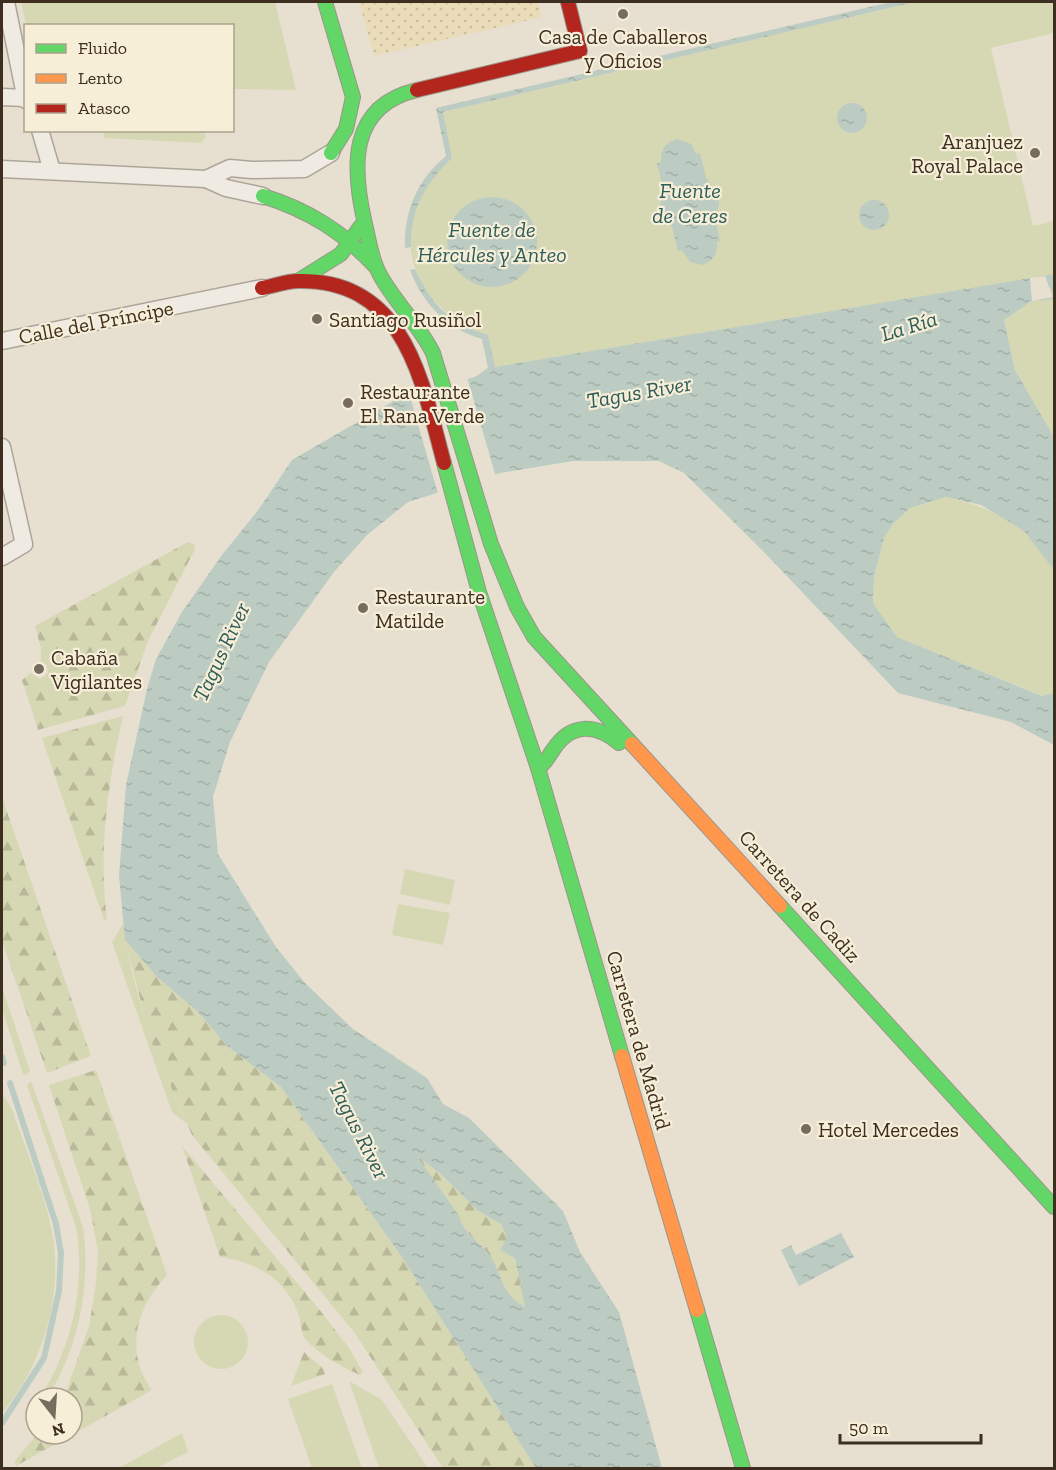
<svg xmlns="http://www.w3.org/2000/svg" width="1056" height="1470" font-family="'Zilla Slab',serif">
<defs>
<pattern id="forest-firs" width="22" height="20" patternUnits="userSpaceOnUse" patternTransform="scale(1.5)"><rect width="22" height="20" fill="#d6d7b3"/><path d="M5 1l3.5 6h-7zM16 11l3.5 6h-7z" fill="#b9b99a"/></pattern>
<pattern id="sand-dots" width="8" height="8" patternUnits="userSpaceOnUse" patternTransform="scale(1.5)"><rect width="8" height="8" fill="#eadcb9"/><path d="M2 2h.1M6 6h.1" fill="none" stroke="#cabd9f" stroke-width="1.8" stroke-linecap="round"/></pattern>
<pattern id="water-ripples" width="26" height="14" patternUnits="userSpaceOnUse" patternTransform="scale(1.5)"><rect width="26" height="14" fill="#bcccc2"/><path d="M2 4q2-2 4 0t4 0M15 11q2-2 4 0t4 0" fill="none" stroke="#a2b0a6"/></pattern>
</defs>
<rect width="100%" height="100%" fill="#e7e0d1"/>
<g fill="#d6d7b3">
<polygon points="21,2 275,2 296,90 233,89 232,26 26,25"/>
<path d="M915,2H1054V33L991,48L1033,226L1054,221V274L495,367L488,336C427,316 387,249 424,189C432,177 442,168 452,158L443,112Z"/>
<polygon points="104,131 203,131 206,137 201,143 104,138"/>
<polygon points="1053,297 1054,299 1054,437 1015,370 1004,320 1032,301"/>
<path d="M946,497C990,507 1032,526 1053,569C1056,578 1054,674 1054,693L1043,696L897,637L873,603L874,577L884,538L893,524L910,508Z"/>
<polygon points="405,869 455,880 450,905 400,894"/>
<polygon points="398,904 450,913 443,945 392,935"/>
<path d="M123,924C133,995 158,1059 187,1124L172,1112L112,942Z"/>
<polygon points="2,987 30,1071 26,1075 23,1074 2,1009"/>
<path d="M31,1081L83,1227C91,1285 79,1348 47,1398H40C72,1347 86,1286 76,1227L27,1085Z"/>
<path d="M2,1093L12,1109C25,1149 44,1190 52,1232C64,1293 43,1366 2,1413Z"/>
<circle cx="221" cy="1342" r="27"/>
<polygon points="349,1381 382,1400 428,1468 379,1468"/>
<polygon points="332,1384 362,1468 312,1468 288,1399"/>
<polygon points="182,1433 188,1452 157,1468 119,1468"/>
</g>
<g fill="url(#forest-firs)">
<polygon points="188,542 194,544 195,549 148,641 125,706 38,730 22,680 31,673 40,679 48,673 47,665 41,661 41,648 35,626"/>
<path d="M123,716C108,781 98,853 107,919L104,920L42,738Z"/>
<polygon points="2,797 91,1056 47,1073 2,941"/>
<polygon points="125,940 157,977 198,1012 227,1046 281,1087 402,1257 536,1468 443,1468 354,1332 192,1135 151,1041"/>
<path d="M96,1070L167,1275C136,1308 124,1351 152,1390L16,1466L14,1462L37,1434H72V1398H64L89,1326L96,1283L98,1251L90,1209L49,1085Z"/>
<path d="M182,1146L315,1304L349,1348L363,1372L360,1375C341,1367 320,1355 306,1340C301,1334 301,1321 298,1313C284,1277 257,1263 220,1257Z"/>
<path d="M415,1154L442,1175L477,1210L502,1225L515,1258L526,1307C499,1292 505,1281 491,1258C481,1242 465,1236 459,1216Z"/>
<polygon points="304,1352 324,1369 325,1374 291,1386"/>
</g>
<polygon fill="url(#sand-dots)" points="359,2 538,2 542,17 374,56"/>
<g fill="url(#water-ripples)" fill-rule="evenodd">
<path d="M891,2H915L443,112L452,158C425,184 410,209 411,247L405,248C404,211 417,180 446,156L436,108Z"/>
<circle cx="852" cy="118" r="15"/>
<path d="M677,139L691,144L696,154L700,153L706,178L719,195V205L715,218L720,241L717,242C718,254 713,261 702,265L690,262L682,250L678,251L672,227L660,208L663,188L657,163L661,162C660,150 665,143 677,139Z"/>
<circle cx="492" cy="242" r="45"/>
<circle cx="874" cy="215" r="15"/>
<path d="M415,269C432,305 449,323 488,335L495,367L1054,274V299L1032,301L1004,320L1015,370L1054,437V570L1024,531L981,505L946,497L910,508L893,524L884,538L874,577L873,603L897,637L1042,696L1054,693V745L1011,722L898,693L764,552L684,473L659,461H573L500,473L408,502L367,535L334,572L269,662L230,742L213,797L218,854L276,947L305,983L353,1029L427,1078L443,1104L469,1118L563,1211L580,1252L619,1312L662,1468H536L402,1257L281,1087L227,1046L198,1012L157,977L125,940L119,876L126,785L147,689L156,659L182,612L222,555L259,509L292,460L404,395L475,377L488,368L482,339C447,329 423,304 410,270ZM417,1156L442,1175L477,1210L502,1225L507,1238L500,1250L515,1258L525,1307C500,1292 504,1279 491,1257C481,1242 465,1236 459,1216Z"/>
<polygon points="841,1233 854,1257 799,1286 781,1250 791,1245 796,1255"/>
</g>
<g fill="#e7e0d1">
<polygon points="1045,276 1053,297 1032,301 1030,278"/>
<polygon points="467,377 496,477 438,494 409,393"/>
</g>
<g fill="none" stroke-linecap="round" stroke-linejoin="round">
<g stroke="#bcccc2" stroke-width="6">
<polyline points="2,1057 4,1063"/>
<polyline points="2,1423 44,1358 59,1291 61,1253 56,1224 10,1083"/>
</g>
<defs>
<g id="street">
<polyline points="6,2 26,100"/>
<polyline points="2,97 24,98"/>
<polyline points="40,130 52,171"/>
<polyline points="2,169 206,179 226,188 263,196"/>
<polyline points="206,179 230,168 252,170 304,169 331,153"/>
<polyline points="2,341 262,288"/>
<polyline points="2,447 24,544 2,557"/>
</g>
<g id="fast">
<polyline points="325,2 353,97 346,129 331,153"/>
<path d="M417,90C348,106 352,168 365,224C369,240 371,258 379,273C394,302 419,324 433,353L491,544L517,607L534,637L632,744"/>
<path d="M263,196C308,210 343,232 375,266"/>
<polyline points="298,281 341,254 360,227"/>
<polyline points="444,463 479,592 538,768 622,1056"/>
<path d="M538,768C546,763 548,757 553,750C571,722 596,724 619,743"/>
<polyline points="780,906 1054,1207"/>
<polyline points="697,1310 743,1468"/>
</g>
<g id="slow">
<polyline points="632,744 780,906"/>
<polyline points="622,1056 697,1310"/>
</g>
<g id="jam">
<polyline points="417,90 580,51 568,2"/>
<path d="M262,288C273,286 287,281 298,281C406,279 422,382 444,463"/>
</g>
</defs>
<use href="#street" stroke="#ada599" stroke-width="19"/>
<use href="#fast" stroke="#9c958a" stroke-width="16"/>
<use href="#slow" stroke="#9c958a" stroke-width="16"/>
<use href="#jam" stroke="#9c958a" stroke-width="16"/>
<use href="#street" stroke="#efebe3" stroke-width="16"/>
<use href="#fast" stroke="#63d668" stroke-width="14"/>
<use href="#slow" stroke="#ff974d" stroke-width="14"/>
<use href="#jam" stroke="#b3261e" stroke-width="14"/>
</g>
<g fill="#786c5e" stroke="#f7eed8" stroke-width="2">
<circle cx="623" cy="14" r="6"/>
<circle cx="1035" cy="153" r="6"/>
<circle cx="317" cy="319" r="6"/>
<circle cx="348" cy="403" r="6"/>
<circle cx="363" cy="608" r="6"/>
<circle cx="39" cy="669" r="6"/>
<circle cx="806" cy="1129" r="6"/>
</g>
<g text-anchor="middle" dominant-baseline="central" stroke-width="4.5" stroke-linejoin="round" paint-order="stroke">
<g font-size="21" fill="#3d2e20" stroke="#f7eed8" text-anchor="start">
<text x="623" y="36" text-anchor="middle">Casa de Caballeros<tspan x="623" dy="24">y Oficios</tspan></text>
<text x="1023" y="141" text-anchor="end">Aranjuez<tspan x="1023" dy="24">Royal Palace</tspan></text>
<text x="329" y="319">Santiago Rusiñol</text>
<text x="360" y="391">Restaurante<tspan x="360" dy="24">El Rana Verde</tspan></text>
<text x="375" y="596">Restaurante<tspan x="375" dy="24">Matilde</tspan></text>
<text x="51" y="657">Cabaña<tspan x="51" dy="24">Vigilantes</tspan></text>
<text x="818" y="1129">Hotel Mercedes</text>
</g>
<g font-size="21" fill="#3d2e20" stroke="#f7eed8">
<text transform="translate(96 322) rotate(-11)">Calle del Príncipe</text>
<text transform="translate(800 896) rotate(48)">Carretera de Cadiz</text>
<text transform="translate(639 1040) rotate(74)">Carretera de Madrid</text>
</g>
<g font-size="22" font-style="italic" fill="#2f5d5a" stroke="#f7eed8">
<text x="690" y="190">Fuente<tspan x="690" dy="25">de Ceres</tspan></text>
<text x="492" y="229">Fuente de<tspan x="492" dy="25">Hércules y Anteo</tspan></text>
<text transform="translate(909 326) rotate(-17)">La Ría</text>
<text transform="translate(639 392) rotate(-10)">Tagus River</text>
<text transform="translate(221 652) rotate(-65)">Tagus River</text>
<text transform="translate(359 1130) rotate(63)">Tagus River</text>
</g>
</g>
<rect width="1056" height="1470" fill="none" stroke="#3d2e20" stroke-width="6"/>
<rect x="24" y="24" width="210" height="108" fill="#f7eed8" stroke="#ada18e" stroke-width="1.5"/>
<rect x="36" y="44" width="30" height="9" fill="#63d668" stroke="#ada18e" stroke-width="1.5"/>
<text x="78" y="54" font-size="18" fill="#3d2e20">Fluido</text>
<rect x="36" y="74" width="30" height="9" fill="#ff974d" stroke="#ada18e" stroke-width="1.5"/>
<text x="78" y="84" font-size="18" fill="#3d2e20">Lento</text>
<rect x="36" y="104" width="30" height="9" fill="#b3261e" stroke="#ada18e" stroke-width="1.5"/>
<text x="78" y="114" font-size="18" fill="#3d2e20">Atasco</text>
<g transform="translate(54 1416) rotate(163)"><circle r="28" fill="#f7eed8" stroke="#ada18e" stroke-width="1.5"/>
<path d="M0-4.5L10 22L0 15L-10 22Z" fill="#786c5e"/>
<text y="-9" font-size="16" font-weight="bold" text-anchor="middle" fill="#3d2e20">N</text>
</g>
<path d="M840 1434v9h141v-9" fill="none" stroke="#3d2e20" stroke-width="3"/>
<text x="849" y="1434" font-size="18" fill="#3d2e20" stroke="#f7eed8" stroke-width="4.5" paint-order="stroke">50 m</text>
</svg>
